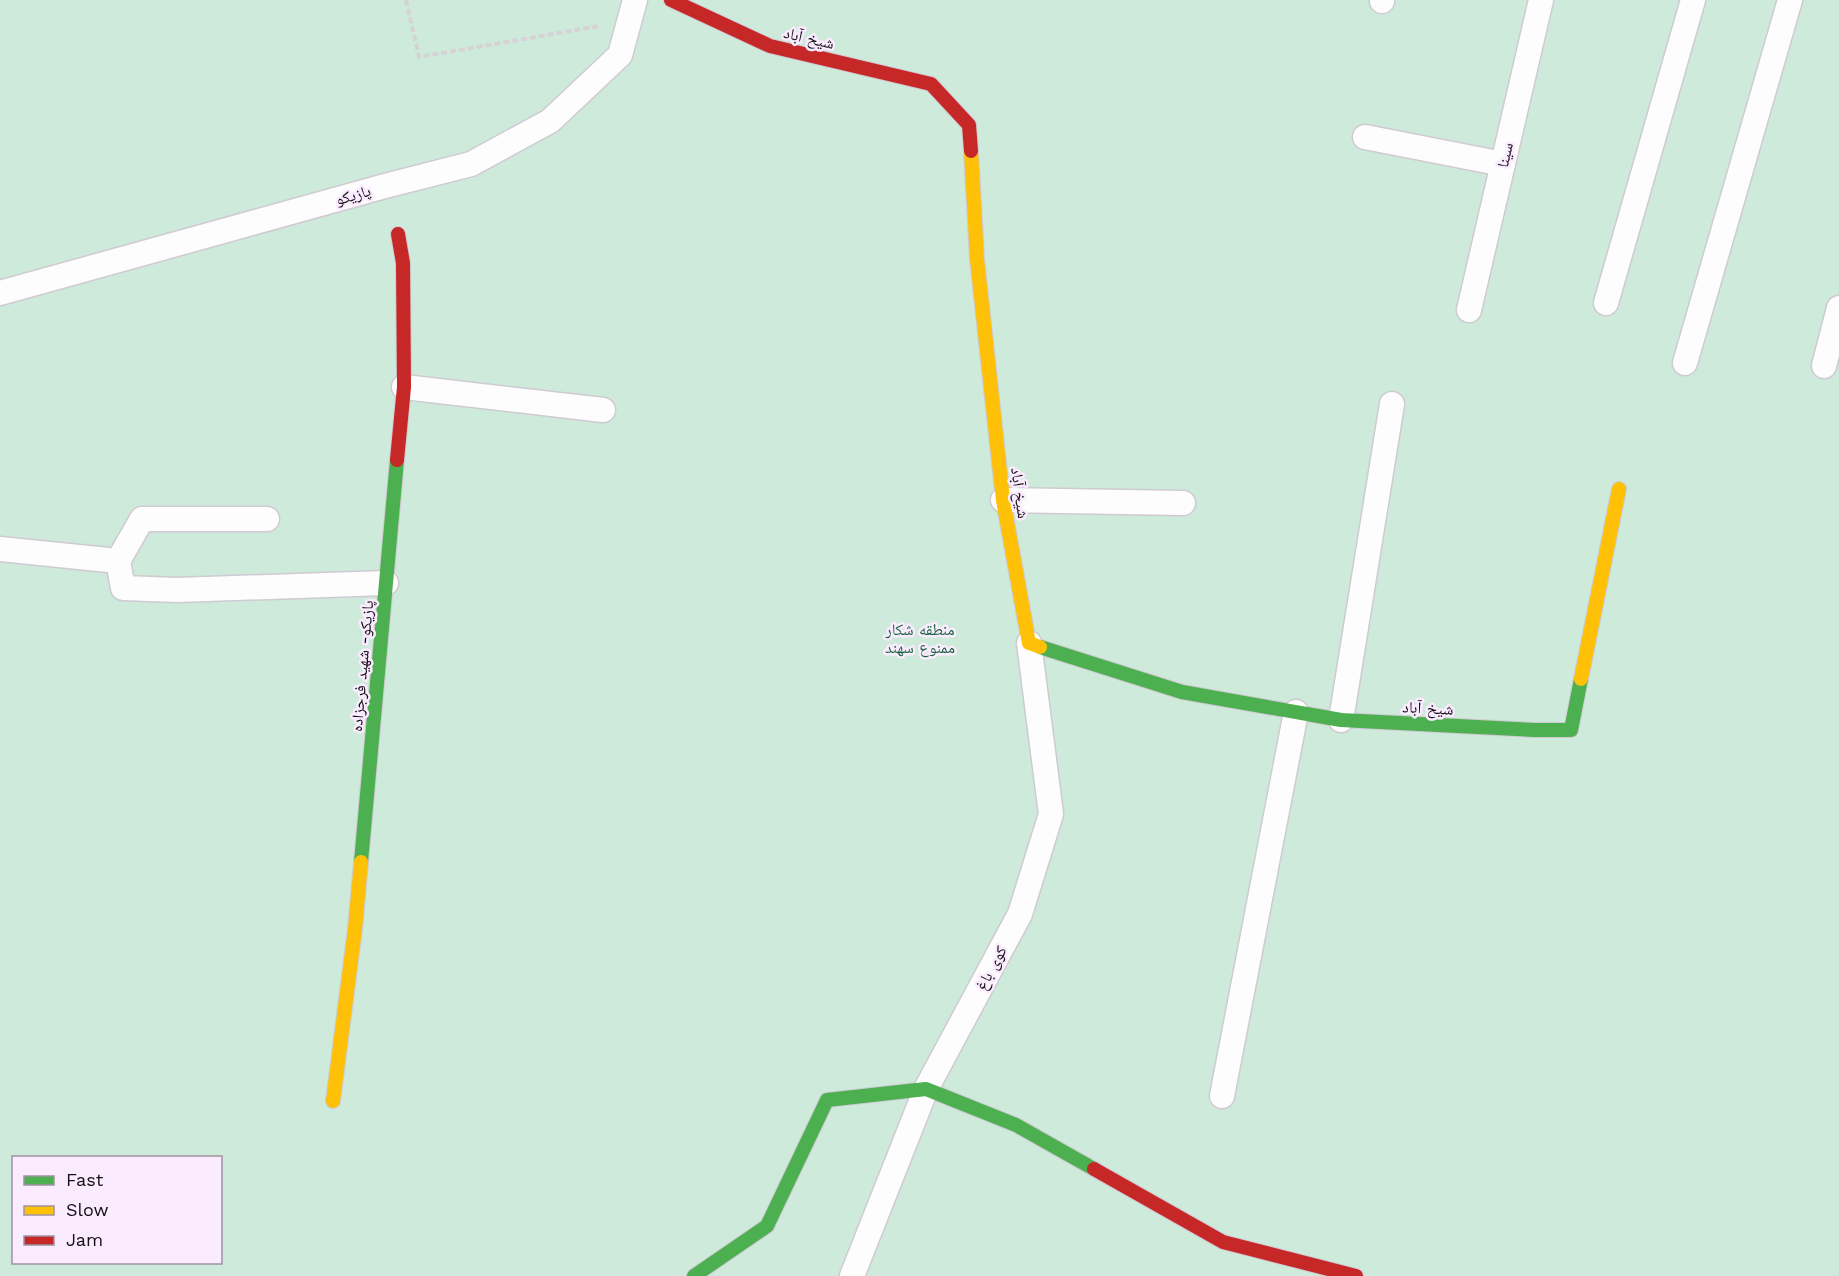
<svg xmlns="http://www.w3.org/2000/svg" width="1839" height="1276" font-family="'Work Sans','Noto Naskh Arabic',sans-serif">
<rect width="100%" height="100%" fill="#f7effa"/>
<path fill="#cdeada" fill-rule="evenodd" d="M0,0H1839V1276H0ZM14,1158H220V1262H14Z"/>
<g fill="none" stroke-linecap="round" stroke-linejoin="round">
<defs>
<g id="street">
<polyline points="1382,1 1382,0"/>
<polyline points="1365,137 1503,164"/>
<polyline points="0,293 385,186 471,164 550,121 620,55 635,0"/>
<polyline points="1606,303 1693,0"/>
<polyline points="1469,310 1541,0"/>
<polyline points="1685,363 1790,0"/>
<polyline points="1824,366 1839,308"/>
<polyline points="404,387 603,410"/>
<polyline points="1003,500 1183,503"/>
<polyline points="0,549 118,561 142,519 267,519"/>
<polyline points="118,561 123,588 177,590 386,583"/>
<polyline points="1341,720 1392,404"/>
<polyline points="1222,1096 1296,712"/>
<polyline points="852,1276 926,1089 1020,914 1051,814 1029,643"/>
</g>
<g id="fast">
<polyline points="1040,647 1182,692 1341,720 1534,730 1571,730 1581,679"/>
<polyline points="361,862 397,460"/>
<polyline points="694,1276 767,1226 827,1100 926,1089 1016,1125 1094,1169"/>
</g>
<g id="slow">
<polyline points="971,151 977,259 1003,500 1029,643 1040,647"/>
<polyline points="1581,679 1619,489"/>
<polyline points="333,1101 355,929 361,862"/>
</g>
<g id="jam">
<polyline points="671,0 770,46 931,84 969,125 971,151"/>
<polyline points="397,460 404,387 403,263 398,234"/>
<polyline points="1094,1169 1223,1242 1356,1276"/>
</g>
</defs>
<use href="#street" stroke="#d0cad3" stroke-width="27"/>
<use href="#fast" stroke="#d0cad3" stroke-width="16"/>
<use href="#slow" stroke="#d0cad3" stroke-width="16"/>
<use href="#jam" stroke="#d0cad3" stroke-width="16"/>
<polyline stroke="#d5d3d5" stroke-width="4" stroke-dasharray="6 3" stroke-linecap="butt" points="406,0 419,57 599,26"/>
<use href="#street" stroke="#fefdfe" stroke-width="24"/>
<use href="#fast" stroke="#4caf50" stroke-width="14"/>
<use href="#slow" stroke="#ffc107" stroke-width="14"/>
<use href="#jam" stroke="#c62828" stroke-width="14"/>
</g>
<g text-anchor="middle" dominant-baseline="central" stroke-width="5" stroke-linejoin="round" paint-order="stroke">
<g font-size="16" fill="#140f15" stroke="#faebfe">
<text transform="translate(809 38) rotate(13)">شیخ آباد</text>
<text transform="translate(1505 155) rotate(-77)">سینا</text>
<text transform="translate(353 195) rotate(-16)">پازیکو</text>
<text transform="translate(1020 493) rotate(82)">شیخ آباد</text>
<text transform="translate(362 666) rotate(-85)">پازیکو- شهید فرجزاده</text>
<text transform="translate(1428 708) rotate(3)">شیخ آباد</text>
<text transform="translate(991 968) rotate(-62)">کوی باغ</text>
</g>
<g font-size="16" fill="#19643d" stroke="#faebfe">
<text x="920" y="629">منطقه شکار<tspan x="920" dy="18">ممنوع سهند</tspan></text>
</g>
</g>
<rect x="12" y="1156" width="210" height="108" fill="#faebfe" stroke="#9e93a1" stroke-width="1.5"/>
<rect x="24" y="1176" width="30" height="9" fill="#4caf50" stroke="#9e93a1" stroke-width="1.5"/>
<text x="66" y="1186" font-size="18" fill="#140f15">Fast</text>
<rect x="24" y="1206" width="30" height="9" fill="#ffc107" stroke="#9e93a1" stroke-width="1.5"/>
<text x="66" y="1216" font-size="18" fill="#140f15">Slow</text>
<rect x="24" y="1236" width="30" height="9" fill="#c62828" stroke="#9e93a1" stroke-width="1.5"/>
<text x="66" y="1246" font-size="18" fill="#140f15">Jam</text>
</svg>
